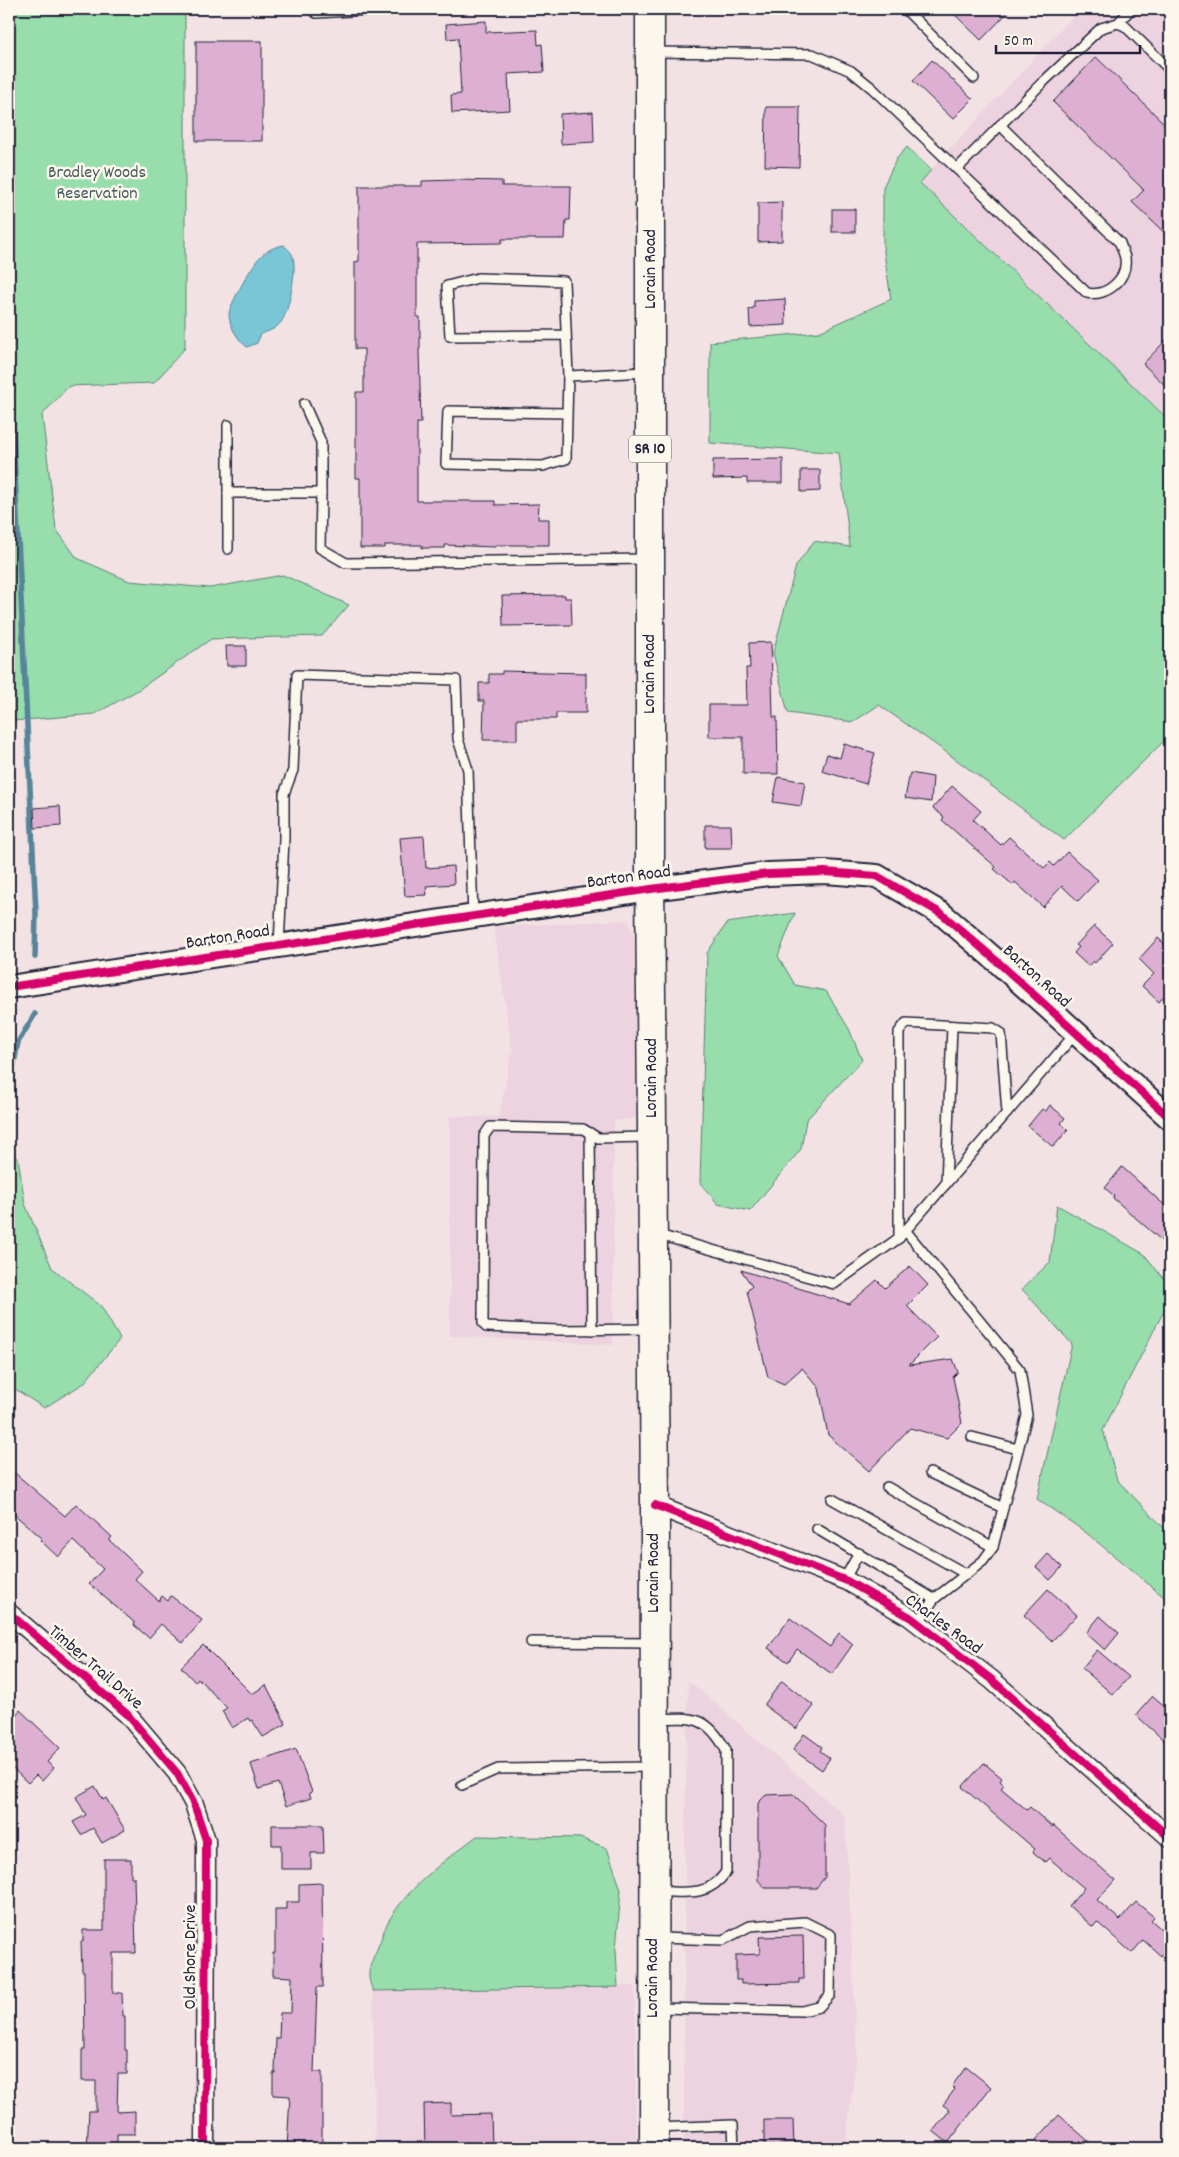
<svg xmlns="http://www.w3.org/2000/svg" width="1179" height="2157" font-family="Dekko,sans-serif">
<rect width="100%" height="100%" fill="#f2e2e4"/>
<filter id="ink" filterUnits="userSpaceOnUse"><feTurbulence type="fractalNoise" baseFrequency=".02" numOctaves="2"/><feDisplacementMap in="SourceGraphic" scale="10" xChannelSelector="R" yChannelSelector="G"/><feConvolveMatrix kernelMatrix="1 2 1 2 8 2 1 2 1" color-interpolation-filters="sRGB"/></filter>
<g filter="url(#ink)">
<g fill="#ecd3df">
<polygon points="1080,9 1170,9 1170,421 919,182"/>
<polygon points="628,920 634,936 636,1118 614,1121 613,1345 450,1336 450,1116 499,1117 512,1050 494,927"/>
<polygon points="688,1680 845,1816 857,2053 845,2148 684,2148 685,1848"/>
<polygon points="635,1986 636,2148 375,2148 373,1991"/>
</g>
<g fill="#97deac" stroke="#5c8074">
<polygon points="9,9 185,9 185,348 154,383 69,386 42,415 56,529 77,558 129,581 210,588 283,575 349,605 322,636 211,639 138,690 95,714 13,721 9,598"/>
<polygon points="907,147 931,170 920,183 1170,421 1170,735 1064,840 946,752 879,705 853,722 788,713 773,653 796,566 814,541 850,547 839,453 710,443 710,342 819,332 891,299 883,246 883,187 897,158"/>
<polygon points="795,913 778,956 795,985 826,991 849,1029 862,1060 806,1120 801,1149 750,1211 718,1204 700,1183 707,953 727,923"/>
<polygon points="9,1154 18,1158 25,1204 52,1268 101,1306 120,1339 84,1383 44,1408 9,1385"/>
<polygon points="1057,1205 1144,1254 1170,1287 1170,1299 1103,1430 1117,1480 1170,1534 1170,1602 1084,1531 1037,1499 1072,1344 1022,1289 1050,1262"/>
<path d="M477,1836L580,1838L607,1848L621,1890L616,1949L618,1987L373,1991C365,1973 370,1965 378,1947C381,1939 384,1930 388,1922C408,1887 445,1860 477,1836Z"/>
</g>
<path fill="#78c6d6" stroke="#568498" d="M284,245C287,249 292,252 293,257C297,270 289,312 281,322C276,329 269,331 261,334L257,343L247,347C238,340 229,326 229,314C229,306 253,263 260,257C267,250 274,247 284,245Z"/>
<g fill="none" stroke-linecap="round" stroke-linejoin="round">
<g stroke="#568498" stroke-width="5.5">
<polyline points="10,369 36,913 35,957"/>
<polyline points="9,1091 18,1042 35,1014"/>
</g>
</g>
<g fill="#ddb0d3" stroke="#22223b">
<polygon points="949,9 1011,9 981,40"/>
<polygon points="486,21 486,32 537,30 538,45 542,44 544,72 508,74 510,110 452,113 451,95 461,94 458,38 447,39 446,24"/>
<rect x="196" y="41" width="66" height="100"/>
<polygon points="1096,57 1170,129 1170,238 1132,202 1144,190 1053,102"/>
<polygon points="932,60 973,99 953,119 913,81"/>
<polygon points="766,107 800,107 799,167 765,166"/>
<polygon points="593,112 594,142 561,144 560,114"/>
<polygon points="455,180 502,181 502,186 571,186 570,220 566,220 565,239 502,239 502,243 417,244 417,317 420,317 420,349 419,349 421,423 417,423 417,501 495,501 495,505 539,504 538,519 549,519 549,545 495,545 495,547 445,545 445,548 422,548 422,545 385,545 385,548 360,548 360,478 356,478 356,392 364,392 364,349 355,349 355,262 359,261 359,186 422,186 422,181"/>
<polygon points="782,202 782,241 758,242 758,203"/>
<rect x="832" y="209" width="23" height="23"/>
<polygon points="785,299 786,325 750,327 749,309 754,308 754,301"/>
<polygon points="1170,336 1170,390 1143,364"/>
<polygon points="783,459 783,483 747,483 747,478 713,479 713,460"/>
<polygon points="801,470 820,470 820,491 801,492"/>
<polygon points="565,595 565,598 571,598 572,625 503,626 502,596"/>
<polygon points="771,642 773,717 777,717 778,774 743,774 743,737 709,737 709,705 747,705 746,668 750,668 749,643"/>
<polygon points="226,646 246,646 246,666 227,666"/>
<polygon points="502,671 586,673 586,713 556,713 556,719 517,719 517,740 483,740 484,701 479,701 479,683 489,683 489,674 502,674"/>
<polygon points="844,744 875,753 866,784 822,771 827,754 840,758"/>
<polygon points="910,773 933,777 931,802 905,798"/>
<polygon points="778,777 805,782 801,806 773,802"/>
<polygon points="952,786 981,811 973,820 1001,845 1009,837 1044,868 1050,862 1054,866 1067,852 1098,880 1078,901 1062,886 1043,907 1015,882 1013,885 994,869 996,867 942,820 944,817 933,808"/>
<polygon points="60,806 61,826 35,828 34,808"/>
<polygon points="705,825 731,825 732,848 705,848"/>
<polygon points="424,836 426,868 453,866 454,884 426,886 427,895 405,896 400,838"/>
<polygon points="1094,926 1113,943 1095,963 1093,961 1088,966 1074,953 1079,947 1076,945"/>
<polygon points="1158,938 1170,949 1170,989 1159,1002 1142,986 1154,974 1139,959"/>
<polygon points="1050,1105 1065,1118 1061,1123 1068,1130 1053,1147 1028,1126 1042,1109 1046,1111"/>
<polygon points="1122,1167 1170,1210 1170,1248 1113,1198 1114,1196 1105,1188"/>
<polygon points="910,1266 928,1285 907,1306 937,1337 909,1365 953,1359 958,1372 953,1377 962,1423 947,1438 910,1428 869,1471 828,1435 819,1388 802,1368 784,1384 768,1377 747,1291 752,1286 741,1270 849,1304 877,1280 885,1288"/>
<polygon points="9,1468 65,1516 76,1504 112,1537 109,1540 142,1571 135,1579 159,1601 162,1596 168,1601 171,1596 202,1620 183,1643 161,1624 149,1638 134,1625 135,1623 89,1584 103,1569 73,1541 58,1557 40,1540 42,1538 9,1510"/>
<polygon points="1048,1554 1062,1567 1050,1580 1036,1567"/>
<polygon points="1048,1589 1077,1615 1052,1641 1024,1615"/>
<polygon points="1100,1616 1119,1633 1105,1650 1086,1633"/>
<polygon points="790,1618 830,1647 839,1633 853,1644 832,1674 797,1649 788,1662 768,1648"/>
<polygon points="203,1645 252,1694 266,1685 286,1724 263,1737 252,1720 250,1721 248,1718 232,1728 222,1711 227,1708 198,1678 195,1682 181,1667"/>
<polygon points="1097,1650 1129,1677 1113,1695 1082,1668"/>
<polygon points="782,1681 814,1706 796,1729 764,1705"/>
<polygon points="1153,1696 1170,1711 1170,1746 1136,1715"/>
<polygon points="20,1710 60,1748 47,1762 54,1768 42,1781 36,1775 28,1783 9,1765 9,1723"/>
<polygon points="804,1734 822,1747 820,1751 830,1758 822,1770 793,1750"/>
<polygon points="296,1749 312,1792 309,1793 311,1798 286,1806 278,1783 259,1789 251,1764"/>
<polygon points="984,1763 1002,1778 1000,1781 1004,1785 1001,1788 1027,1810 1030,1807 1052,1827 1053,1825 1115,1880 1097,1900 1120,1920 1136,1902 1154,1917 1151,1920 1170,1937 1170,1945 1161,1956 1143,1940 1132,1953 1097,1922 1093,1927 1069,1906 1084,1888 1049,1858 1045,1862 1033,1852 1035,1849 962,1787"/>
<polygon points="95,1786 103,1800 106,1798 125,1830 102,1843 93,1828 81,1835 73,1822 86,1815 76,1797"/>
<polygon points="793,1794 825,1825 825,1877 816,1888 765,1888 758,1880 758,1803 766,1795"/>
<polygon points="272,1825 323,1825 324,1853 311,1853 311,1869 281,1869 281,1845 272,1845"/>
<polygon points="104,1859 131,1859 131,1877 134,1877 136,1953 113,1953 113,1993 122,1993 123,2016 125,2016 125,2050 127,2050 127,2074 118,2074 117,2112 135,2111 135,2134 117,2134 117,2144 111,2144 111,2148 87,2148 89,2111 96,2111 96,2081 82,2081 82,2050 85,2050 84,1971 82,1971 81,1941 83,1941 83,1930 104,1930"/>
<polygon points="322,1883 323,1987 317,1987 314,2072 322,2072 322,2148 287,2148 290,2096 273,2095 273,2073 275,2073 276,2038 279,2038 280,2013 291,2013 292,1977 273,1976 273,1953 275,1953 275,1909 286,1909 286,1902 299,1902 299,1884"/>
<polygon points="803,1936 804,1979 799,1979 799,1983 741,1984 741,1980 736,1980 736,1955 760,1954 759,1937"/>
<polygon points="966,2067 991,2087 948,2143 933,2131 950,2110 943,2105 955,2089 952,2086"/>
<polygon points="451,2103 451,2115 491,2114 492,2148 425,2148 424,2104"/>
<polygon points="1059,2115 1096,2148 1043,2148 1035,2141"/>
<polygon points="764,2120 793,2120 794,2148 764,2148"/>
</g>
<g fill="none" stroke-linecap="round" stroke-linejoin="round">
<defs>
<g id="service">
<polyline points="317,9 316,13 387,9"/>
<polyline points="905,9 974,78"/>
<polyline points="1118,23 1131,9"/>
<path d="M652,52L812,54L851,71L872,88L1087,293C1107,297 1128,279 1125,258C1124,253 1121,247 1120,243L1000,125"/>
<polyline points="957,169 1041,84 1101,28 1118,23 1125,26 1170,70"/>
<polyline points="566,335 450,336 447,286 478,278 564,281 568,376"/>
<polyline points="304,404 321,442 321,493"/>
<polyline points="567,413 448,411 446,464 543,466 566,459 568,376 647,372"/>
<polyline points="228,493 228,425"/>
<polyline points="228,549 228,493 321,493 320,548 346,563 648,559"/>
<polyline points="279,946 284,839 284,794 293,770 297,675 456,680 458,739 468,770 473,916"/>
<polyline points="590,1133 592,1330"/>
<polyline points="650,1137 598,1138 583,1129 490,1127 484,1136 483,1323 486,1327 559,1330 651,1329"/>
<polyline points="946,1184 952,1026"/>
<polyline points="655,1234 834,1284 899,1238 1075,1034"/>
<polyline points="899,1238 899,1032 906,1023 993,1028 1001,1033 1007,1113"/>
<polyline points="972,1437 1018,1449"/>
<polyline points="930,1473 1003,1508"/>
<polyline points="887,1487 993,1547"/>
<polyline points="832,1499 966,1574"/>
<polyline points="817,1529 934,1599 983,1561 993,1547 1027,1415 1020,1370 905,1230"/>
<polyline points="844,1580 859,1553"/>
<polyline points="918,1623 934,1599"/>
<polyline points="531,1642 651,1643"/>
<polyline points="462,1785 498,1769 651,1767"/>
<path d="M656,1891C685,1892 708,1898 726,1872V1750C707,1716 694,1717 658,1719"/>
<polyline points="656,2008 802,2011 819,2007 830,1995 831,1935 805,1922 750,1926 723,1940 658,1938"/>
<polyline points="656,2128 733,2125 734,2148"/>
</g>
<g id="minor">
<polyline points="655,1505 847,1581 910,1617 992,1680 1170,1838"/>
<polyline points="9,1613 127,1714 177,1773 194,1804 206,1840 205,2148"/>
</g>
<polyline id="tertiary" points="9,987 651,889 768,874 825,872 877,876 942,914 999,963 1170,1118"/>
<polyline id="primary" points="650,9 650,872 655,1505 654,2148"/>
</defs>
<use href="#service" stroke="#22223b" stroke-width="12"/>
<use href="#minor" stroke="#22223b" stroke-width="21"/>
<use href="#tertiary" stroke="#22223b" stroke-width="26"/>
<use href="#primary" stroke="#22223b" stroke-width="31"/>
<use href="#service" stroke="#fbf7ec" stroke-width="9"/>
<use href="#minor" stroke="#fbf7ec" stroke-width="18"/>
<use href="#tertiary" stroke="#fbf7ec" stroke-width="22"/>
<use href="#primary" stroke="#fbf7ec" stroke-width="28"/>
<defs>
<g id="cycleway">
<polyline points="9,987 651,889 768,874 825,872 877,876 942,914 999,963 1170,1118"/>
<polyline points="655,1505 847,1581 910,1617 992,1680 1170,1838"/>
<polyline points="9,1613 127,1714 177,1773 194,1804 206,1840 205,2148"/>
</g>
</defs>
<use href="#cycleway" stroke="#fbf7ec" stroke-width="11"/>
<use href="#cycleway" stroke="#d6006c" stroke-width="8"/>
</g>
</g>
<g text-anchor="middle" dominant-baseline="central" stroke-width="5" stroke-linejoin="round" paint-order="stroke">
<rect fill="#fbf7ec" stroke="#636270" stroke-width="1" x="629" y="435.5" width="42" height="27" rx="4"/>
<g font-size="16" font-weight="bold" fill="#22223b">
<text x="650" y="449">SR 10</text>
</g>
<g font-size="18" fill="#455a5d" stroke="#fbf7ec">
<text x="97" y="173">Bradley Woods<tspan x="97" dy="21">Reservation</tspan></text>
</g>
<g font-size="18" fill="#22223b" stroke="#fbf7ec">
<text transform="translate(651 269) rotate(-90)">Lorain Road</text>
<text transform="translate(650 674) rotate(-90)">Lorain Road</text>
<text transform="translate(629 878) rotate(-8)">Barton Road</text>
<text transform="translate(228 938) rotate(-9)">Barton Road</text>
<text transform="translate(1036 977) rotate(42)">Barton Road</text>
<text transform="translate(652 1078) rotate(-90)">Lorain Road</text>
<text transform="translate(654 1573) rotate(-90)">Lorain Road</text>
<text transform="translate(943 1625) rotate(36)">Charles Road</text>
<text transform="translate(95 1668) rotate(41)">Timber Trail Drive</text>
<text transform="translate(191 1957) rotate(-90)">Old Shore Drive</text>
<text transform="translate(653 1978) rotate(-90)">Lorain Road</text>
</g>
</g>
<rect width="1179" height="2157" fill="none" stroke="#fbf7ec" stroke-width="30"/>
<rect x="15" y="15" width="1149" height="2127" fill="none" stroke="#22223b" stroke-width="2" filter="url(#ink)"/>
<path d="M996 45v8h144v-8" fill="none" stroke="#22223b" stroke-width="2.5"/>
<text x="1004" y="45" font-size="15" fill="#22223b" stroke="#fbf7ec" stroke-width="4" paint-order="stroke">50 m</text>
</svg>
